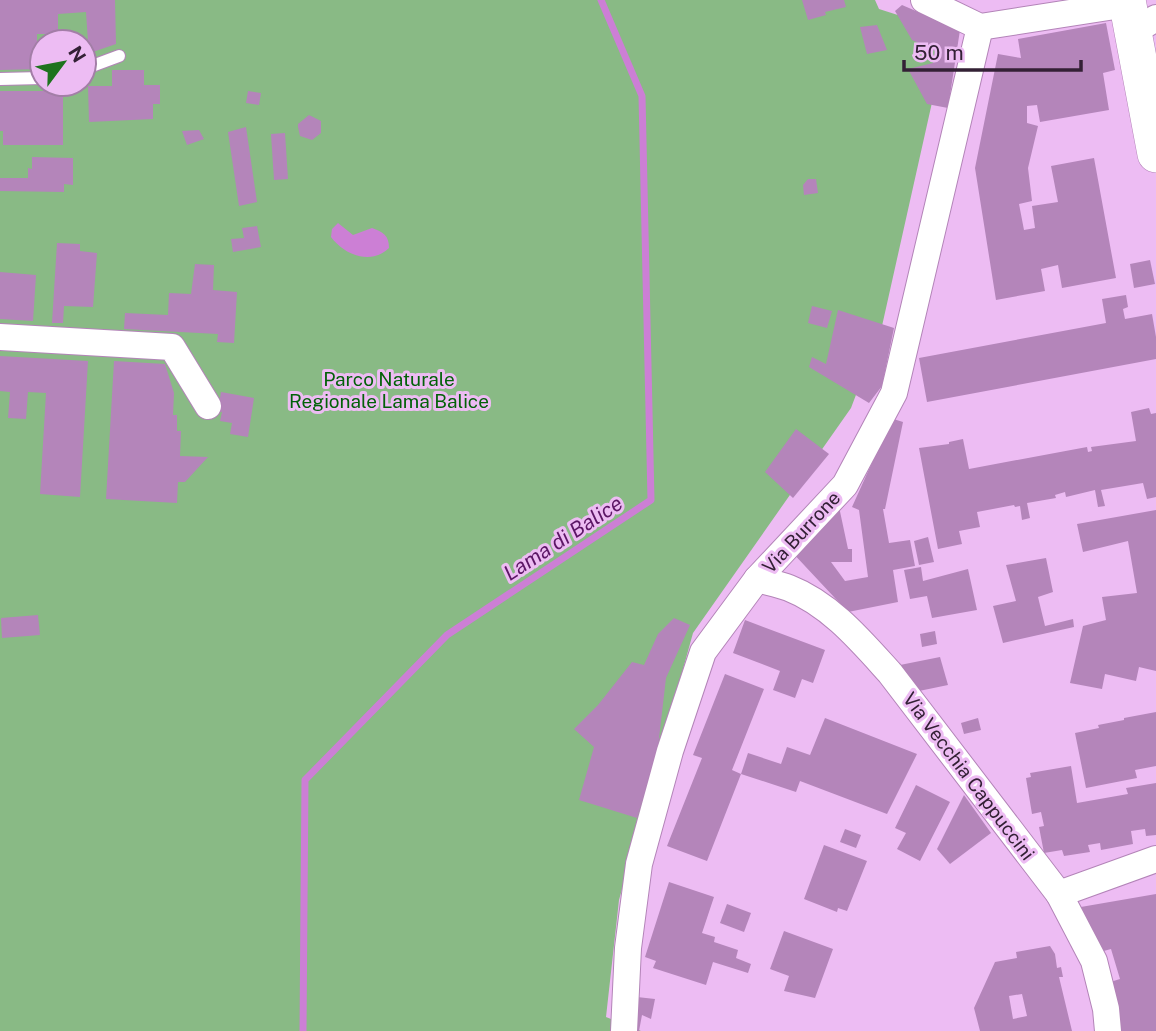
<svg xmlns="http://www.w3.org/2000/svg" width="1156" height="1031" font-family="'Public Sans',sans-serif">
<rect width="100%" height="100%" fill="#edbcf3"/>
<path fill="#89ba85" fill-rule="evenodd" d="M0,0H875L879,9L948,31L882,326L851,408L693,633L619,900L606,1017L641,1031H0ZM42,42H84V84H42Z"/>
<path fill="#cc7fd5" d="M338,223L353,235L372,228C383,232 389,235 389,248C372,265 345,256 331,237L332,229Z"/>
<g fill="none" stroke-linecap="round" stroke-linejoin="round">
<polyline stroke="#cc7fd5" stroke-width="7" points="303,1031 305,780 447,635 651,500 642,96 601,0"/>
</g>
<g fill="#b485ba" fill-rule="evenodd">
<polygon points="0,0 115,0 116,44 84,55 84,42 88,42 86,12 58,14 58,34 37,34 37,48 42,48 42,69 0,70"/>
<polygon points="802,0 844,0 846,7 825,12 826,15 808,20"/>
<polygon points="902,5 960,30 948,108 927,104 908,69 933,63 935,51 912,40 895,11"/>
<polygon points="1106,23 1115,70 1103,73 1109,110 1040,122 1037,105 1027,106 1027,123 1038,126 1028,168 1032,201 1019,204 1024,230 1035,228 1032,206 1058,202 1051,166 1094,158 1116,278 1062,288 1058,265 1041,269 1045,291 996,300 975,168 998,54 1021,58 1018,39"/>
<polygon points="877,25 887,50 867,54 860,27"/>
<polygon points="112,70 144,70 144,85 160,85 160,104 153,104 153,119 89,122 88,86 112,86"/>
<polygon points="0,91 63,91 63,145 3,145 3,131 0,131"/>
<polygon points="248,91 261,93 259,105 246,103"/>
<polygon points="309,115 321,121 321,133 312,140 300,136 298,127 298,124"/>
<polygon points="246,127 257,202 239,206 228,132"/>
<polygon points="199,130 204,139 187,145 182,131"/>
<polygon points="285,133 288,179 274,180 271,134"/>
<polygon points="32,157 73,158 73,185 64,184 64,192 0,191 0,178 28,178 28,168 32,169"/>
<polygon points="808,179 816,179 818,193 804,195 803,185"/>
<polygon points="257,226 261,247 233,252 231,239 244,238 242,228"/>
<polygon points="57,243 80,244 80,251 97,253 93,307 64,306 63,323 52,323"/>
<polygon points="1150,260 1155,284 1134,288 1130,264"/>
<polygon points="195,264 214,265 213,290 237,292 234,343 217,342 218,334 124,329 125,313 168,315 169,293 191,294"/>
<polygon points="0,272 36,275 33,321 0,319"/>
<polygon points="1126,295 1128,307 1123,309 1125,319 1152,314 1156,337 1156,359 927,402 919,358 1106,323 1102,299"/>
<polygon points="812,306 832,311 827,328 808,323"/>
<polygon points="838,310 894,328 882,386 869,403 809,367 812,357 826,364"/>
<polygon points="0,356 88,361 80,497 40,494 46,393 28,392 26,419 8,418 10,392 0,391"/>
<polygon points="114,361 165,364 174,393 173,415 177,415 177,431 181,431 180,456 208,457 185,482 178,482 177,503 106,499"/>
<polygon points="221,392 254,398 248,437 230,434 232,423 220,421 222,412 218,411"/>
<polygon points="1149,408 1151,414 1156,413 1156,497 1147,499 1143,483 1101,490 1105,506 1098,507 1095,490 1066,497 1065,492 1055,495 1056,498 1027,503 1030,518 1022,520 1020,506 1015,507 1014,505 977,512 980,527 959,531 962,544 938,549 919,448 949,444 949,442 963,439 969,469 1087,447 1088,452 1092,451 1091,447 1136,441 1131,412"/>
<polygon points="884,416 903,422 885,509 883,509 889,543 910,540 915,566 893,570 898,602 848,612 790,550 838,502 848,549 852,549 852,562 831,562 845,581 868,577 859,510 852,507 875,456"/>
<polygon points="796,429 829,454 793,498 765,472"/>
<polygon points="1156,510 1156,671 1139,667 1136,681 1105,674 1102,689 1070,683 1083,626 1106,620 1102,597 1137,593 1128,541 1083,552 1077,524"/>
<polygon points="928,537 934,562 919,565 914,541"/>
<polygon points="1046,558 1053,592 1038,597 1045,626 1073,619 1074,627 1003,643 993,606 1016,601 1006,565"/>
<polygon points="921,567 923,581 968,569 977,610 932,618 927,596 910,599 904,570"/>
<polygon points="38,615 40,635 2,638 1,618"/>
<polygon points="674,618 690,625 666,678 658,747 637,818 579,800 594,747 574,729 598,705 632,662 644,665 658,634"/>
<polygon points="745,620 825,650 813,683 802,679 795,698 773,690 780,671 733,653"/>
<polygon points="935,631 937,644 922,647 920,634"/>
<polygon points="940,657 948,685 919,691 900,665"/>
<polygon points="725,674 764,689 732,770 741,774 707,861 667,846 702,758 693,755"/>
<polygon points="1156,712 1156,766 1135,770 1137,778 1086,788 1075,733 1099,728 1098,725 1124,720 1124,718"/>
<polygon points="825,718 917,754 887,814 800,781 796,792 741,774 748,753 781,764 787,747 810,755"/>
<polygon points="978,718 981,730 964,734 961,723"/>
<polygon points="1071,766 1077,803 1128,794 1126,788 1156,783 1156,835 1146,836 1145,829 1131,831 1133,844 1101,850 1100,843 1088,845 1090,852 1064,856 1062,850 1044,853 1039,827 1044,826 1041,812 1032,814 1026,778 1031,777 1030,773"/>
<polygon points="916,785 950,802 920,861 897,849 906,833 895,828"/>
<polygon points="964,795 991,833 950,864 937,849"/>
<polygon points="845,829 861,835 856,848 840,842"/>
<polygon points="824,845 867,861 847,911 838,908 837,912 804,899"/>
<polygon points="669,882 714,897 702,933 715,937 714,942 738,950 736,958 751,964 748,973 713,962 706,985 653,968 656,961 645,957"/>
<polygon points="1156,894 1156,1031 1121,1031 1107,983 1120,979 1111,949 1100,952 1075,908"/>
<polygon points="727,904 751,913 744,932 720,923"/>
<polygon points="784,931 833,949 815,998 784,991 789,976 770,969"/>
<path d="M1050,946L1055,954L1057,968L1061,967L1063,977H1059L1072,1031H980L974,1008L995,962L1017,958L1016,952ZM1022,994L1027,1016L1013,1019L1009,996Z"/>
<polygon points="637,997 655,999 651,1019 642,1015 639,1031 635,1031"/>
</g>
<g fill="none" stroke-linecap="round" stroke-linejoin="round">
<defs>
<g id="lane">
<polyline points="84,69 119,56"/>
<polyline points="0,79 42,78"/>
</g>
<g id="street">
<polyline points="924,0 980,27 1128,4"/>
<polyline points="1133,32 1156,18"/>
<polyline points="0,337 172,347 208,406"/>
<path d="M757,579C767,582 779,584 789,588C830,604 861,641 890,673L1059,894L1094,961L1106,1009L1108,1031"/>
<polyline points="1059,894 1156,859"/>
<polyline points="624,1031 628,948 639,864 670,751 703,652 757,579 845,485 894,393 980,27"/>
</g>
<polyline id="secondary" points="1127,0 1156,154"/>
</defs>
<use href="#lane" stroke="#b384b8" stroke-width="14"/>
<use href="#street" stroke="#b384b8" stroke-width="28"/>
<use href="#secondary" stroke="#b384b8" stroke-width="38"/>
<use href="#lane" stroke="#fff" stroke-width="12"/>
<use href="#street" stroke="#fff" stroke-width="26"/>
<use href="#secondary" stroke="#fff" stroke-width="37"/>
</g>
<g text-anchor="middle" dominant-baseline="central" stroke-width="6" stroke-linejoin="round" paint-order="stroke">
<g font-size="19" fill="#026108" stroke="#edbcf3">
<text x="389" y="379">Parco Naturale<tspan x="389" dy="22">Regionale Lama Balice</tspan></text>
</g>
<g font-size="19" fill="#332035" stroke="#edbcf3">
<text transform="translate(801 532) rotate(-47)">Via Burrone</text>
<text transform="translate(969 776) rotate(53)">Via Vecchia Cappuccini</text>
</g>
<g font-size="21" font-style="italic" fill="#5c1665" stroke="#edbcf3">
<text transform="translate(563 538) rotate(-33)">Lama di Balice</text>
</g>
</g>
<g transform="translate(63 63) rotate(58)"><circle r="33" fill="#edbcf3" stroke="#a37ea7" stroke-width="2"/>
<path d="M0-5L12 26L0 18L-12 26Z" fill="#1e731e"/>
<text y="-10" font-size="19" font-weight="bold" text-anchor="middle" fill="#332035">N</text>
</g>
<path d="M904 60v10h177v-10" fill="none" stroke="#332035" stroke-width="3.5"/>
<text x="914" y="60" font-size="21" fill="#332035" stroke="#edbcf3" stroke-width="5" paint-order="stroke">50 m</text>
</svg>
